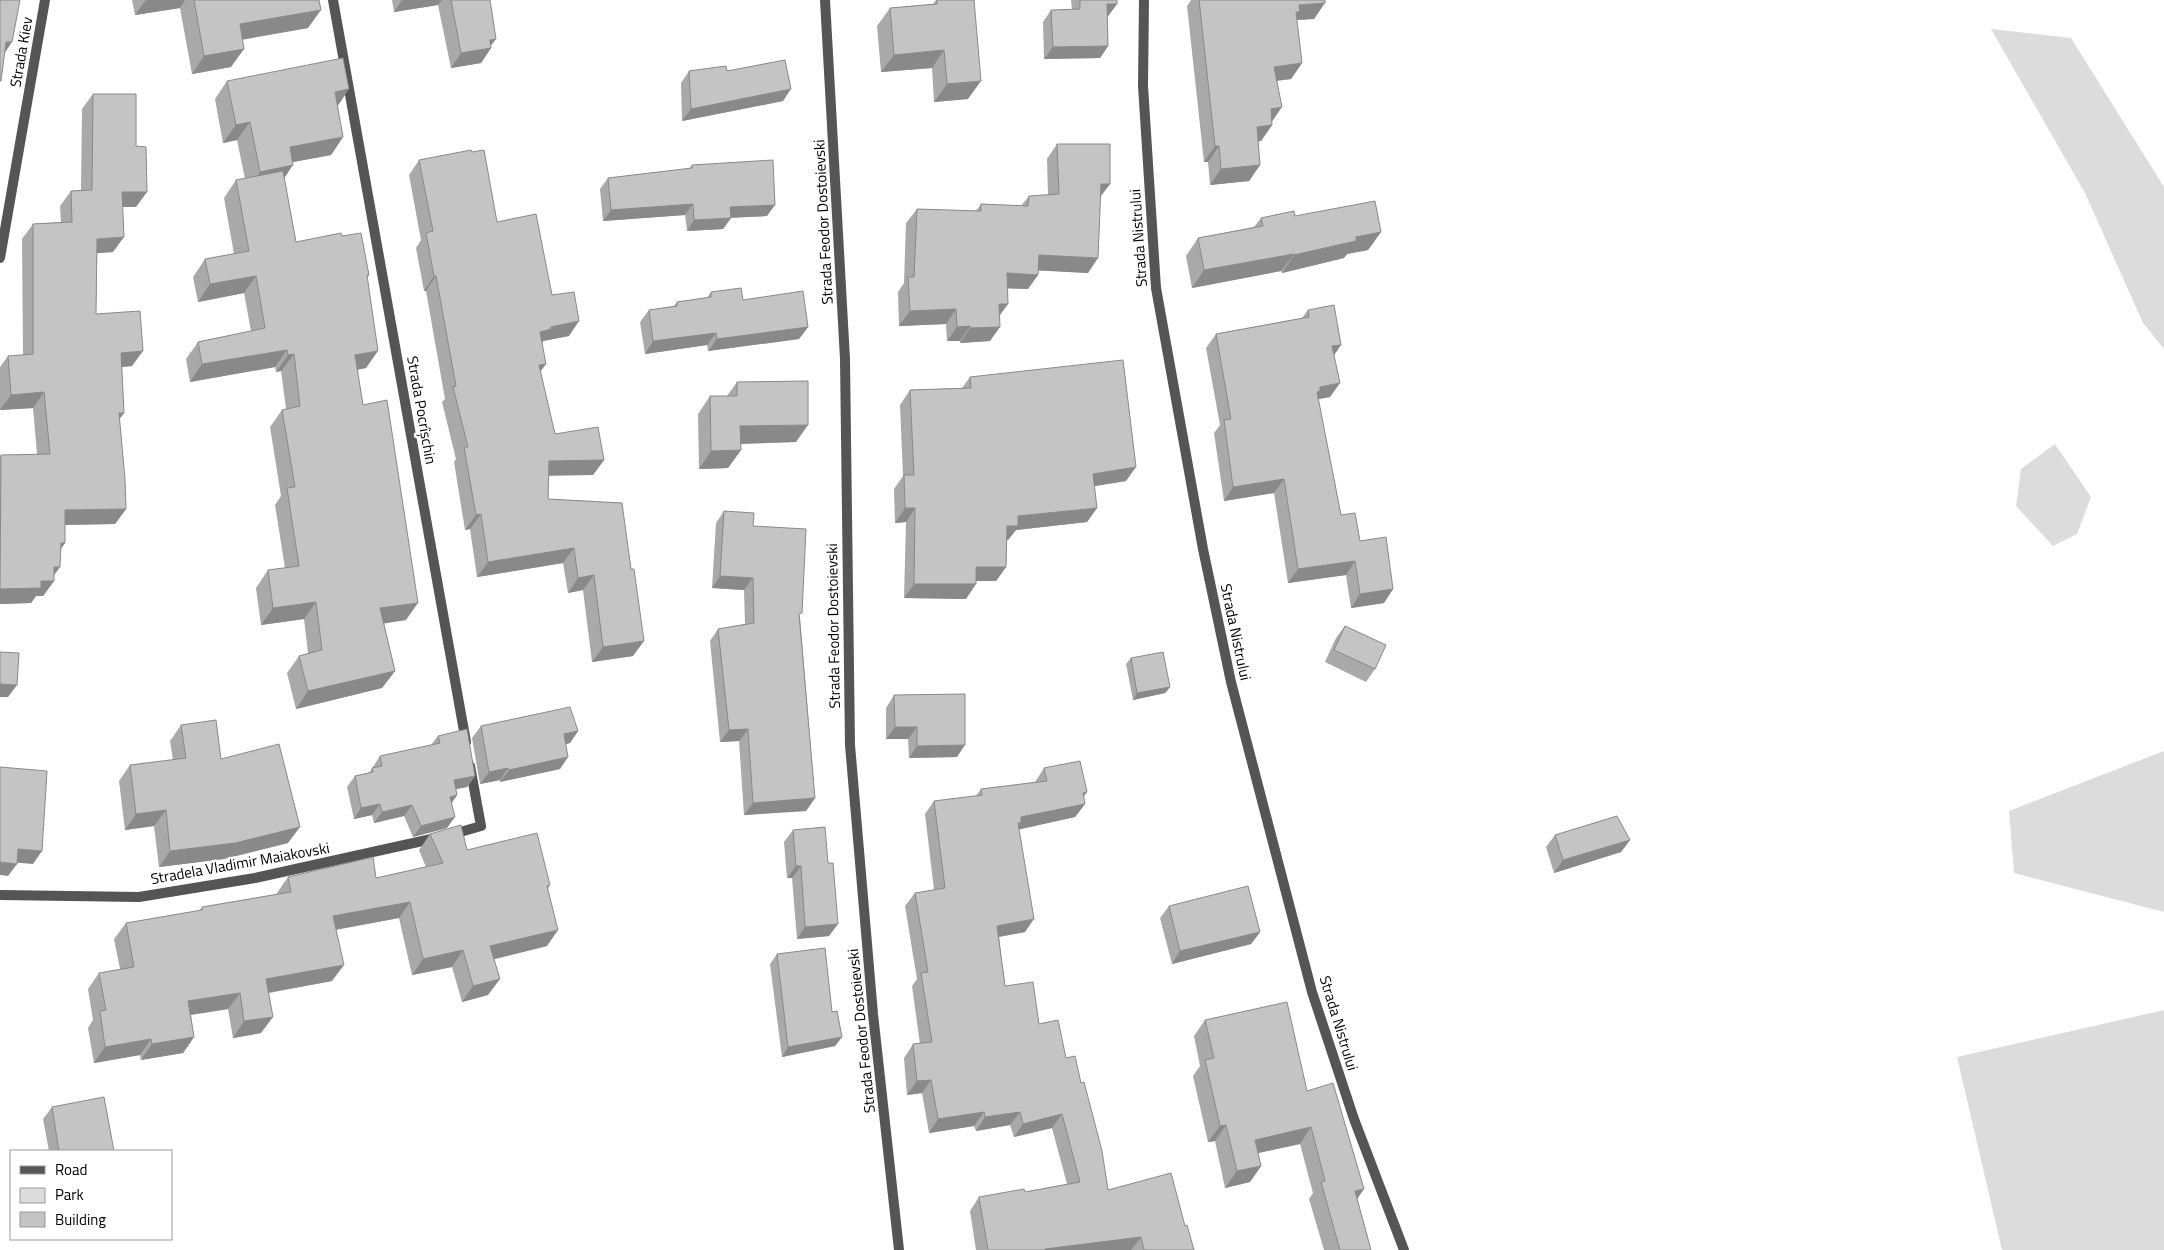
<svg xmlns="http://www.w3.org/2000/svg" width="2164" height="1250" font-family="'Titillium Web',sans-serif">
<rect width="100%" height="100%" fill="#fff"/>
<g fill="#dcdcdc">
<polygon points="1991,29 2071,38 2164,187 2164,349 2143,323 2085,193"/>
<polygon points="2055,444 2091,497 2077,534 2053,546 2016,506 2021,469"/>
<polygon points="2164,751 2164,912 2014,873 2009,811"/>
<polygon points="2164,1010 2164,1250 2002,1250 1957,1057"/>
</g>
<g fill="none" stroke-linecap="round" stroke-linejoin="round">
<g stroke="#555" stroke-width="10">
<polyline points="333,0 466,742"/>
<polyline points="825,0 845,359 850,745 873,1014 899,1250"/>
<polyline points="1144,0 1143,86 1156,288 1203,549 1231,682 1312,992 1354,1119 1404,1250"/>
<polyline points="0,258 45,0"/>
<polyline points="450,835 481,826 470,766"/>
<polyline points="0,895 139,897 255,878 436,838"/>
</g>
</g>
<g fill="#a9a9a9">
<polygon points="132,0 319,0 308,28 242,40 231,67 192,74 180,8 135,15"/>
<polygon points="392,0 490,0 491,48 481,63 451,68 438,5 394,12"/>
<polygon points="936,0 967,0 968,99 934,102 932,68 881,72 877,26 890,8 933,4"/>
<polygon points="1071,0 1117,0 1117,4 1108,16 1107,16 1108,46 1100,58 1044,59 1043,22 1051,10 1072,10"/>
<polygon points="1191,0 1325,0 1314,19 1297,20 1302,63 1291,79 1277,81 1272,121 1272,125 1261,141 1258,141 1260,165 1249,181 1210,185 1208,162 1204,162 1187,6"/>
<polygon points="689,71 727,71 783,101 682,121 681,83"/>
<polygon points="227,81 337,106 343,137 331,155 293,162 284,178 296,242 342,236 369,275 367,278 366,368 357,370 363,405 406,620 384,623 395,671 382,688 296,709 287,673 299,656 308,653 304,619 261,625 256,588 268,570 285,568 275,505 281,496 270,427 282,410 286,409 281,371 276,372 275,367 190,382 186,359 198,342 251,331 244,293 198,302 193,277 205,259 234,254 224,198 236,180 245,179 237,140 223,143 215,99"/>
<polygon points="93,94 136,207 122,207 113,252 97,253 96,314 132,366 122,367 124,413 119,419 126,509 115,524 65,525 60,550 54,576 54,581 43,596 36,596 31,603 0,604 0,456 1,455 37,454 33,408 0,410 0,367 8,356 23,355 22,239 33,224 61,222 60,206 71,191 81,190 82,109"/>
<polygon points="1057,144 1110,184 1101,196 1088,273 1039,270 1028,289 1007,288 1000,316 990,341 960,343 960,341 947,341 946,324 899,326 898,292 904,283 906,223 917,209 976,211 981,204 1021,206 1029,196 1048,195 1047,159"/>
<polygon points="419,160 497,222 552,295 569,336 543,341 542,342 540,372 555,434 604,460 593,475 549,475 548,499 622,503 633,656 592,662 583,590 568,593 563,563 477,577 470,529 465,530 454,462 456,459 442,402 445,399 426,291 424,291 416,248 421,240 409,175"/>
<polygon points="692,165 767,216 731,218 723,229 687,231 685,215 603,221 600,189 608,178 689,169"/>
<polygon points="1295,216 1381,232 1368,250 1347,254 1344,258 1282,273 1281,271 1192,288 1186,256 1198,238 1254,227 1261,218"/>
<polygon points="711,292 743,300 808,327 799,339 708,351 707,345 645,354 640,322 649,310 674,306 677,302 707,298"/>
<polygon points="1308,310 1341,345 1334,355 1330,397 1318,399 1341,515 1393,589 1384,603 1351,608 1346,575 1288,583 1274,493 1224,501 1214,433 1220,425 1206,348 1216,334 1302,318"/>
<polygon points="970,377 1126,481 1094,486 1097,508 1087,522 1016,530 1008,540 1007,540 1006,567 996,581 976,581 966,599 904,598 906,522 895,523 894,489 903,476 900,405 910,390 962,388"/>
<polygon points="737,382 796,442 741,444 741,450 728,468 699,469 698,414 710,396 727,396"/>
<polygon points="724,511 753,526 800,617 815,798 806,811 744,815 739,741 720,742 710,641 718,629 745,624 744,590 712,588 716,523"/>
<polygon points="1345,626 1375,669 1366,682 1325,662 1336,638"/>
<polygon points="1131,658 1170,687 1165,693 1133,700 1126,664"/>
<polygon points="894,695 957,757 909,758 908,739 886,739 886,708"/>
<polygon points="181,725 221,759 288,843 224,859 159,867 154,826 125,830 119,781 130,765 173,760 170,741"/>
<polygon points="481,726 578,731 570,743 566,744 560,769 500,782 500,780 480,784 472,738"/>
<polygon points="438,736 475,776 467,787 456,789 457,795 452,803 447,828 413,837 404,816 374,823 372,815 354,819 347,787 355,776 369,773 380,756 431,745"/>
<polygon points="1044,768 1083,797 1085,804 1075,817 1019,829 1025,932 999,937 1005,986 1039,1024 1066,1058 1081,1083 1108,1190 1185,1226 1194,1250 976,1250 970,1211 979,1197 1025,1192 1067,1184 1052,1128 1014,1137 1010,1125 976,1131 974,1126 929,1133 922,1093 907,1095 904,1058 913,1044 920,1044 912,986 917,979 905,906 915,893 934,890 925,814 934,801 976,796 981,789 1035,782"/>
<polygon points="793,830 829,936 797,939 792,878 787,878 784,842"/>
<polygon points="430,834 550,885 548,889 547,946 494,959 488,995 462,1002 452,967 412,975 399,918 336,930 332,981 269,993 261,1033 233,1038 228,1009 191,1015 194,1037 183,1053 141,1060 140,1055 94,1063 88,1028 93,1020 88,989 99,973 120,969 114,939 126,923 199,911 202,907 277,894 277,893 288,877 376,878 426,867 419,850"/>
<polygon points="1555,835 1630,840 1621,852 1554,873 1546,847"/>
<polygon points="1169,906 1260,932 1251,944 1172,964 1160,918"/>
<polygon points="777,954 832,1012 842,1037 835,1046 782,1057 770,964"/>
<polygon points="1205,1020 1307,1091 1357,1199 1371,1250 1324,1250 1309,1199 1313,1193 1300,1144 1258,1153 1261,1166 1250,1182 1225,1188 1215,1141 1208,1142 1193,1076 1200,1066 1194,1036"/>
<polygon points="52,1107 114,1151 49,1151 43,1119"/>
</g>
<g fill="#898989">
<polygon points="146,0 185,0 180,8 135,15"/>
<polygon points="402,0 442,0 438,5 394,12"/>
<polygon points="1325,3 1314,19 1294,20 1288,28 1299,5"/>
<polygon points="1107,4 1117,4 1108,16 1099,16"/>
<polygon points="321,10 308,28 227,42 240,24"/>
<polygon points="496,39 489,48 491,48 481,63 451,68 461,53 490,40"/>
<polygon points="6,42 12,42 2,57"/>
<polygon points="1108,46 1100,58 1044,59 1053,47"/>
<polygon points="244,49 231,67 192,74 204,56"/>
<polygon points="944,50 932,68 881,72 894,55"/>
<polygon points="1302,63 1291,79 1263,82 1274,67"/>
<polygon points="981,81 968,99 934,102 947,84"/>
<polygon points="349,89 337,107 335,92"/>
<polygon points="791,89 783,101 682,121 691,109"/>
<polygon points="1282,107 1271,123 1271,109"/>
<polygon points="250,122 237,140 223,143 236,125"/>
<polygon points="1272,125 1261,141 1246,143 1257,127"/>
<polygon points="343,137 331,155 277,165 290,147"/>
<polygon points="1215,146 1219,146 1208,162 1204,162"/>
<polygon points="293,165 281,183 247,190 260,172"/>
<polygon points="1260,165 1249,181 1210,185 1221,169"/>
<polygon points="1101,184 1110,184 1099,198"/>
<polygon points="122,192 147,192 136,207 111,207"/>
<polygon points="693,204 685,215 603,221 611,210"/>
<polygon points="775,205 767,216 722,218 730,207"/>
<polygon points="731,218 723,229 687,231 694,220"/>
<polygon points="1381,232 1368,250 1347,254 1344,258 1282,273 1294,255 1356,237"/>
<polygon points="124,237 113,252 86,254 97,239"/>
<polygon points="1294,254 1281,271 1192,288 1204,270"/>
<polygon points="1039,255 1098,258 1088,273 1029,270"/>
<polygon points="1007,273 1038,275 1028,289 997,288"/>
<polygon points="256,276 244,293 198,302 210,284"/>
<polygon points="434,276 436,276 426,291 424,291"/>
<polygon points="999,304 1008,304 997,319"/>
<polygon points="956,309 946,324 899,326 910,311"/>
<polygon points="579,321 569,336 543,341 541,344 540,332 551,327"/>
<polygon points="970,326 960,341 947,341 957,327"/>
<polygon points="808,327 799,339 708,351 717,339"/>
<polygon points="1000,327 990,341 960,343 970,328"/>
<polygon points="716,333 707,345 645,354 653,341"/>
<polygon points="1341,345 1331,359 1332,346"/>
<polygon points="287,350 275,367 190,382 202,364"/>
<polygon points="143,351 132,366 110,368 121,353"/>
<polygon points="378,351 366,368 343,372 355,355"/>
<polygon points="294,354 281,371 276,372 288,355"/>
<polygon points="546,364 535,379 539,365"/>
<polygon points="1340,383 1330,397 1314,400 1307,406 1320,387"/>
<polygon points="44,392 33,408 0,410 11,395"/>
<polygon points="119,413 124,413 113,428"/>
<polygon points="808,425 796,442 728,444 740,426"/>
<polygon points="741,450 728,468 699,469 711,451"/>
<polygon points="604,460 593,475 539,476 549,461"/>
<polygon points="1136,467 1126,481 1083,488 1093,474"/>
<polygon points="1284,479 1274,493 1224,501 1233,487"/>
<polygon points="905,508 915,508 906,522 895,523"/>
<polygon points="1097,508 1087,522 1016,530 1008,540 997,540 1007,526 1018,516"/>
<polygon points="126,509 115,524 55,525 65,510"/>
<polygon points="481,514 470,529 465,530 476,515"/>
<polygon points="61,543 65,543 55,558"/>
<polygon points="574,548 563,563 477,577 488,562"/>
<polygon points="1355,561 1346,575 1288,583 1298,569"/>
<polygon points="54,567 60,567 50,581 54,581 43,596 36,596 31,603 0,604 0,589 41,581"/>
<polygon points="976,567 1006,567 996,581 966,581"/>
<polygon points="594,575 583,590 568,593 578,578"/>
<polygon points="720,576 753,578 744,590 712,588"/>
<polygon points="914,584 976,584 966,599 904,598"/>
<polygon points="1393,589 1384,603 1351,608 1360,594"/>
<polygon points="316,602 304,619 261,625 273,608"/>
<polygon points="418,603 406,620 368,626 380,608"/>
<polygon points="644,641 633,656 592,662 603,647"/>
<polygon points="395,671 382,688 296,709 308,691"/>
<polygon points="0,684 17,685 8,697 0,697"/>
<polygon points="1170,687 1165,693 1133,700 1137,693"/>
<polygon points="895,727 917,727 908,739 886,739"/>
<polygon points="748,729 739,741 720,742 729,730"/>
<polygon points="578,731 570,743 555,746 564,734"/>
<polygon points="965,745 957,757 909,758 917,746"/>
<polygon points="568,757 560,769 500,782 509,770"/>
<polygon points="508,768 500,780 480,784 489,772"/>
<polygon points="475,776 467,787 446,791 454,780"/>
<polygon points="1087,792 1078,805 1085,804 1075,817 1017,830 1021,817 1083,793"/>
<polygon points="457,795 449,806 450,797"/>
<polygon points="815,798 806,811 744,815 753,803"/>
<polygon points="380,804 372,815 354,819 361,808"/>
<polygon points="412,805 404,816 374,823 382,812"/>
<polygon points="166,810 154,826 125,830 136,814"/>
<polygon points="455,817 447,828 413,837 421,826"/>
<polygon points="300,827 288,843 224,859 159,867 170,851"/>
<polygon points="1630,840 1621,852 1554,873 1563,860"/>
<polygon points="18,849 42,851 33,864 10,862"/>
<polygon points="0,862 17,864 8,876 0,875"/>
<polygon points="796,866 801,866 792,878 787,878"/>
<polygon points="410,902 399,918 322,932 333,916"/>
<polygon points="1034,919 1025,932 987,939 997,926"/>
<polygon points="838,924 829,936 797,939 805,927"/>
<polygon points="558,930 547,946 479,963 490,946"/>
<polygon points="1260,932 1251,944 1172,964 1180,951"/>
<polygon points="463,950 452,967 412,975 423,959"/>
<polygon points="344,965 332,981 255,995 266,979"/>
<polygon points="500,979 488,995 462,1002 473,986"/>
<polygon points="240,993 228,1009 177,1017 188,1001"/>
<polygon points="273,1017 261,1033 233,1038 244,1021"/>
<polygon points="194,1037 183,1053 141,1060 152,1044"/>
<polygon points="842,1037 835,1046 782,1057 788,1047"/>
<polygon points="151,1039 140,1055 94,1063 105,1047"/>
<polygon points="931,1080 922,1093 907,1095 917,1081"/>
<polygon points="984,1112 974,1126 929,1133 938,1119"/>
<polygon points="1020,1112 1010,1125 976,1131 985,1117"/>
<polygon points="1062,1114 1052,1128 1014,1137 1023,1124"/>
<polygon points="1226,1125 1215,1141 1208,1142 1220,1126"/>
<polygon points="1311,1127 1300,1144 1244,1156 1255,1140"/>
<polygon points="1261,1166 1250,1182 1225,1188 1237,1171"/>
<polygon points="1364,1189 1353,1205 1355,1191"/>
<polygon points="1141,1237 1131,1250 1044,1250 1045,1249"/>
</g>
<g fill="#c4c4c4" stroke="#898989">
<polygon points="0,0 20,0 12,42 6,42 1,81 0,81"/>
<polygon points="194,0 319,0 321,10 240,24 244,49 204,56"/>
<polygon points="451,0 490,0 496,39 490,40 491,48 461,53"/>
<polygon points="937,0 974,0 981,81 947,84 944,50 894,55 890,8 937,4"/>
<polygon points="1080,0 1117,0 1117,4 1107,4 1108,46 1053,47 1051,10 1080,9"/>
<polygon points="1199,0 1325,0 1325,3 1299,5 1300,12 1296,12 1302,63 1274,67 1282,107 1271,109 1272,125 1257,127 1260,165 1221,169 1219,146 1215,146"/>
<polygon points="343,58 349,89 335,92 343,137 290,147 293,165 260,172 250,122 236,125 227,81"/>
<polygon points="785,60 791,89 691,109 689,71 726,66 727,71"/>
<polygon points="93,94 136,94 136,146 146,147 147,192 122,192 124,237 97,239 96,314 140,311 143,351 121,353 124,413 119,413 125,479 126,509 65,510 65,543 61,543 60,567 54,567 54,581 41,581 41,588 0,589 1,455 50,454 44,392 11,395 8,356 33,354 33,224 72,222 71,191 92,190"/>
<polygon points="1057,144 1110,144 1110,184 1101,184 1098,258 1039,255 1038,275 1007,273 1008,304 999,304 1000,327 970,328 970,326 957,327 956,309 910,311 908,277 914,277 917,209 981,211 981,204 1028,206 1029,196 1059,194"/>
<polygon points="471,150 472,152 484,150 497,222 536,214 552,295 574,292 579,321 551,327 551,329 540,332 546,364 539,365 555,434 598,427 604,460 549,461 548,499 622,503 631,569 634,569 644,641 603,647 594,575 578,578 574,548 488,562 481,514 476,515 464,447 468,447 453,387 456,386 436,276 434,276 426,233 433,231 419,160"/>
<polygon points="773,160 775,205 730,207 731,218 694,220 693,204 611,210 608,178 692,168 692,165"/>
<polygon points="283,171 296,242 341,233 342,236 361,233 369,275 367,275 378,351 355,355 363,405 387,400 418,603 380,608 395,671 308,691 299,656 322,650 316,602 273,608 268,570 299,566 287,488 295,487 282,410 300,406 294,354 288,355 287,350 202,364 198,342 265,328 256,276 210,284 205,259 249,251 236,180"/>
<polygon points="1375,201 1381,232 1356,237 1356,241 1294,255 1294,254 1204,270 1198,238 1263,226 1261,218 1294,211 1295,216"/>
<polygon points="741,288 743,300 803,291 808,327 717,339 716,333 653,341 649,310 677,306 677,302 711,297 711,292"/>
<polygon points="1334,305 1341,345 1332,346 1340,383 1320,387 1320,391 1317,392 1341,515 1355,513 1360,541 1386,537 1393,589 1360,594 1355,561 1298,569 1284,479 1233,487 1224,420 1231,419 1216,334 1309,317 1308,310"/>
<polygon points="1123,360 1136,467 1093,474 1097,508 1018,516 1018,526 1007,526 1006,567 976,567 976,584 914,584 915,508 905,508 904,475 914,475 910,390 971,388 970,377"/>
<polygon points="808,381 808,425 740,426 741,450 711,451 710,396 737,396 737,382"/>
<polygon points="724,511 754,513 753,526 806,529 802,613 799,614 815,798 753,803 748,729 729,730 718,629 754,623 753,578 720,576"/>
<polygon points="1345,626 1386,645 1375,669 1334,650"/>
<polygon points="0,652 19,653 17,685 0,684"/>
<polygon points="1163,652 1170,687 1137,693 1131,658"/>
<polygon points="965,694 965,745 917,746 917,727 895,727 894,695"/>
<polygon points="570,707 578,731 564,734 568,757 509,770 508,768 489,772 481,726"/>
<polygon points="216,720 221,759 279,744 300,827 235,843 170,851 166,810 136,814 130,765 186,758 181,725"/>
<polygon points="467,729 475,776 454,780 457,795 450,797 455,817 421,826 412,805 382,812 380,804 361,808 355,776 373,772 372,768 382,766 380,756 440,743 438,736"/>
<polygon points="1080,761 1087,792 1083,793 1085,804 1021,817 1021,823 1018,823 1034,919 997,926 1005,986 1033,982 1039,1024 1058,1020 1066,1058 1075,1056 1081,1083 1084,1082 1102,1151 1108,1190 1171,1173 1185,1226 1187,1225 1194,1250 1144,1250 1141,1237 1045,1249 1045,1250 988,1250 979,1197 1024,1189 1025,1192 1080,1182 1062,1114 1023,1124 1020,1112 985,1117 984,1112 938,1119 931,1080 917,1081 913,1044 932,1042 921,973 928,972 915,893 945,888 934,801 982,795 981,789 1047,781 1044,768"/>
<polygon points="0,767 47,771 42,851 18,849 17,864 0,862"/>
<polygon points="1617,816 1630,840 1563,860 1555,835"/>
<polygon points="461,825 467,850 537,833 550,885 547,886 558,930 490,946 500,979 473,986 463,950 423,959 410,902 333,916 344,965 266,979 273,1017 244,1021 240,993 188,1001 194,1037 152,1044 151,1039 105,1047 100,1011 106,1010 99,973 134,967 126,923 202,910 202,907 291,892 288,877 373,857 376,878 443,863 430,834"/>
<polygon points="825,827 828,863 833,863 838,924 805,927 801,866 796,866 793,830"/>
<polygon points="1248,886 1260,932 1180,951 1169,906"/>
<polygon points="825,948 832,1012 837,1011 842,1037 788,1047 777,954"/>
<polygon points="1287,1002 1307,1091 1333,1083 1364,1189 1355,1191 1371,1250 1340,1250 1321,1182 1325,1181 1311,1127 1255,1140 1261,1166 1237,1171 1226,1125 1220,1126 1205,1060 1214,1058 1205,1020"/>
<polygon points="104,1097 114,1151 59,1151 52,1107"/>
</g>
<g text-anchor="middle" dominant-baseline="central" stroke-width="5" stroke-linejoin="round" paint-order="stroke">
<g font-size="15" fill="#000" stroke="#fff">
<text transform="translate(21 52) rotate(-80)">Strada Kiev</text>
<text transform="translate(823 222) rotate(-93)">Strada Feodor Dostoievski</text>
<text transform="translate(1138 238) rotate(-94)">Strada Nistrului</text>
<text transform="translate(422 410) rotate(80)">Strada Pocrîșchin</text>
<text transform="translate(833 626) rotate(-91)">Strada Feodor Dostoievski</text>
<text transform="translate(1236 632) rotate(78)">Strada Nistrului</text>
<text transform="translate(240 863) rotate(-10)">Stradela Vladimir Maiakovski</text>
<text transform="translate(1339 1023) rotate(73)">Strada Nistrului</text>
<text transform="translate(861 1031) rotate(-96)">Strada Feodor Dostoievski</text>
</g>
</g>
<rect x="10" y="1150" width="162" height="90" fill="#ffffff" stroke="#999999"/>
<rect x="20" y="1166" width="25" height="8" fill="#555555" stroke="#999999"/>
<text x="55" y="1175" font-size="15" fill="#000000">Road</text>
<rect x="20" y="1188" width="25" height="15" fill="#dcdcdc" stroke="#999999"/>
<text x="55" y="1200" font-size="15" fill="#000000">Park</text>
<rect x="20" y="1212" width="25" height="15" fill="#c4c4c4" stroke="#999999"/>
<text x="55" y="1225" font-size="15" fill="#000000">Building</text>
</svg>
